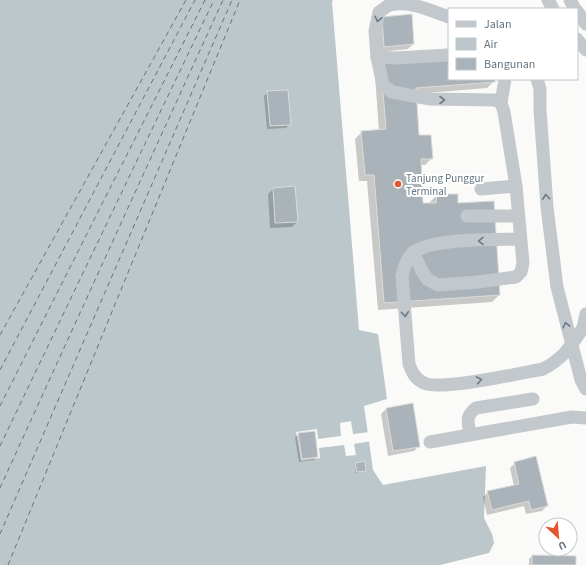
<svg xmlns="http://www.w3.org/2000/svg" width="586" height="565" font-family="'Source Sans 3',sans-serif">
<rect width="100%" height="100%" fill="#fafaf8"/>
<polygon fill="#bbc7cb" points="0,0 333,0 332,2 359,330 378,334 387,399 364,406 373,470 383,485 486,466 484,518 492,534 494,543 489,553 440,565 0,565"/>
<polygon fill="#fafaf8" points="351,421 353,434 370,432 371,441 354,444 356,455 346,456 344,445 319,448 320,458 301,461 296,432 317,429 318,439 341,436 340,423"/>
<g fill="#0003">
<polygon points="377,23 413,44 408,49 380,52"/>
<polygon points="374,62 449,79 494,79 494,81 487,88 415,94 418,136 432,158 425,165 420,165 422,204 430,204 430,202 437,195 457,205 499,295 492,302 378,310 367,181 359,181 355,139 362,132 379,131"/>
<polygon points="268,92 290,124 286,128 267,129 264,96"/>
<polygon points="273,189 297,222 292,227 270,228 268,194"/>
<polygon points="412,405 419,446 414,451 388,456 381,414 386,409"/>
<polygon points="299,434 317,456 314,460 299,462 295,437"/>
<polygon points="515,463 547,506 542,511 526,514 524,506 487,515 483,497 488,492 514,486 510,468"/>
<polygon points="356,464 365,471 356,473 355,465"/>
<polygon points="532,556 575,565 529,565 529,559"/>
</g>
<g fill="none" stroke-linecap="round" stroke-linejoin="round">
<g stroke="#60757c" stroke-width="1" stroke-dasharray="5 4" stroke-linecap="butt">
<polyline points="0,335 186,0"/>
<polyline points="0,370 195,0"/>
<polyline points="0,406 205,0"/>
<polyline points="0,446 214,0"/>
<polyline points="0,488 223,0"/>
<polyline points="0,534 232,0"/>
<polyline points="8,565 240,0"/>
</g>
</g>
<g fill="#aab3b9" stroke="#dcdcda">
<polygon points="412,14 414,44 384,47 382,17"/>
<polygon points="449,49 449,79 495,79 495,82 416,88 419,135 431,135 433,159 421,159 423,203 436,203 437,194 458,194 458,203 494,201 500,295 384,303 374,175 365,175 361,131 386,129 380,54"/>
<polygon points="288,90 291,125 270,126 267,91"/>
<polygon points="295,186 298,222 275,223 273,188"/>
<polygon points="413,403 420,447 393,451 386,408"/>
<polygon points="315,431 318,457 302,459 298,433"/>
<polygon points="536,456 548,506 531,510 529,501 492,510 487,491 519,484 514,462"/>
<polygon points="365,461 366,471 357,472 355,463"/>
<polygon points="532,555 576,556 576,565 532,565"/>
</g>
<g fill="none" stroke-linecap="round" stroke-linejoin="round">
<g stroke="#c3c8cc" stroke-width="13">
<polyline points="548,0 553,9"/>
<polyline points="570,0 575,9"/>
<polyline points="577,11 586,24"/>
<polyline points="577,39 586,50"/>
<polyline points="377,57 395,58 449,55"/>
<polyline points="537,79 540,89 540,110 547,207 557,287 581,380 586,389"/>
<polyline points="501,103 505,79"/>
<polyline points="481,189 516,186"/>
<polyline points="467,216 518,216"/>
<path d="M413,252L422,271L427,279L438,285L478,282L516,277L521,272L523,263L516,186L504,112L501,103L495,100L430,99L392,92L383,85L377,57L375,31L379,12C383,10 386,6 390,5C409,0 431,11 449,17"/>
<path d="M402,276C404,267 407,257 414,252C433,238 495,240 520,239"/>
<polyline points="583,328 586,314"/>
<path d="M470,434C468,421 465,417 476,408L533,399"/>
<polyline points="430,442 572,417 586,418"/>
</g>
<path stroke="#c3c8cc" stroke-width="13" d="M402,276L409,364C412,372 415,379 424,383C440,391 521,373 543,369C564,358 570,347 583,328"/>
</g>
<defs><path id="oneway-chevron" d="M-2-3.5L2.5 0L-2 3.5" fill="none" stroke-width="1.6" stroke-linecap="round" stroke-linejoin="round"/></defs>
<g stroke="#6a7a87">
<use href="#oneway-chevron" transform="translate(378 19) rotate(103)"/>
<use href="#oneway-chevron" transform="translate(442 100)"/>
<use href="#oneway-chevron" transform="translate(546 197) rotate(-94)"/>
<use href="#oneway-chevron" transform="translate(481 241) rotate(178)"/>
<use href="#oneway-chevron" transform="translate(405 314) rotate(85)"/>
<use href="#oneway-chevron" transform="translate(566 325) rotate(-104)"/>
<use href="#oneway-chevron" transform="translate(479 380) rotate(-10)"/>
</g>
<circle fill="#e4572e" stroke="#fff" stroke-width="1.5" cx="398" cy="184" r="4"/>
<g text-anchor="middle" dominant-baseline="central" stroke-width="4" stroke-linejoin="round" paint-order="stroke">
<g font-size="11" fill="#657683" stroke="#fff" text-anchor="start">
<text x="406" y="178">Tanjung Punggur<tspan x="406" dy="13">Terminal</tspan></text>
</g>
</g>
<rect x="448" y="8" width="130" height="72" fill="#ffffff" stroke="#c1c8cd"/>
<rect x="456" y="21" width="20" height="6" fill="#c3c8cc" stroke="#c1c8cd"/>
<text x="484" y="28" font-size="12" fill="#657683">Jalan</text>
<rect x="456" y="38" width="20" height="12" fill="#bbc7cb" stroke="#c1c8cd"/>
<text x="484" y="48" font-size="12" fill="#657683">Air</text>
<rect x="456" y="58" width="20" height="12" fill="#aab3b9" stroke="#c1c8cd"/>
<text x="484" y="68" font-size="12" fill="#657683">Bangunan</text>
<g transform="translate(558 537) rotate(154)"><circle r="19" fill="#ffffff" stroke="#c1c8cd"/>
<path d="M0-3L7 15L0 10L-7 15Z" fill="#e4572e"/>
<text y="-6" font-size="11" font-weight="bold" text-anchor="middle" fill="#657683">U</text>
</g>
</svg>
